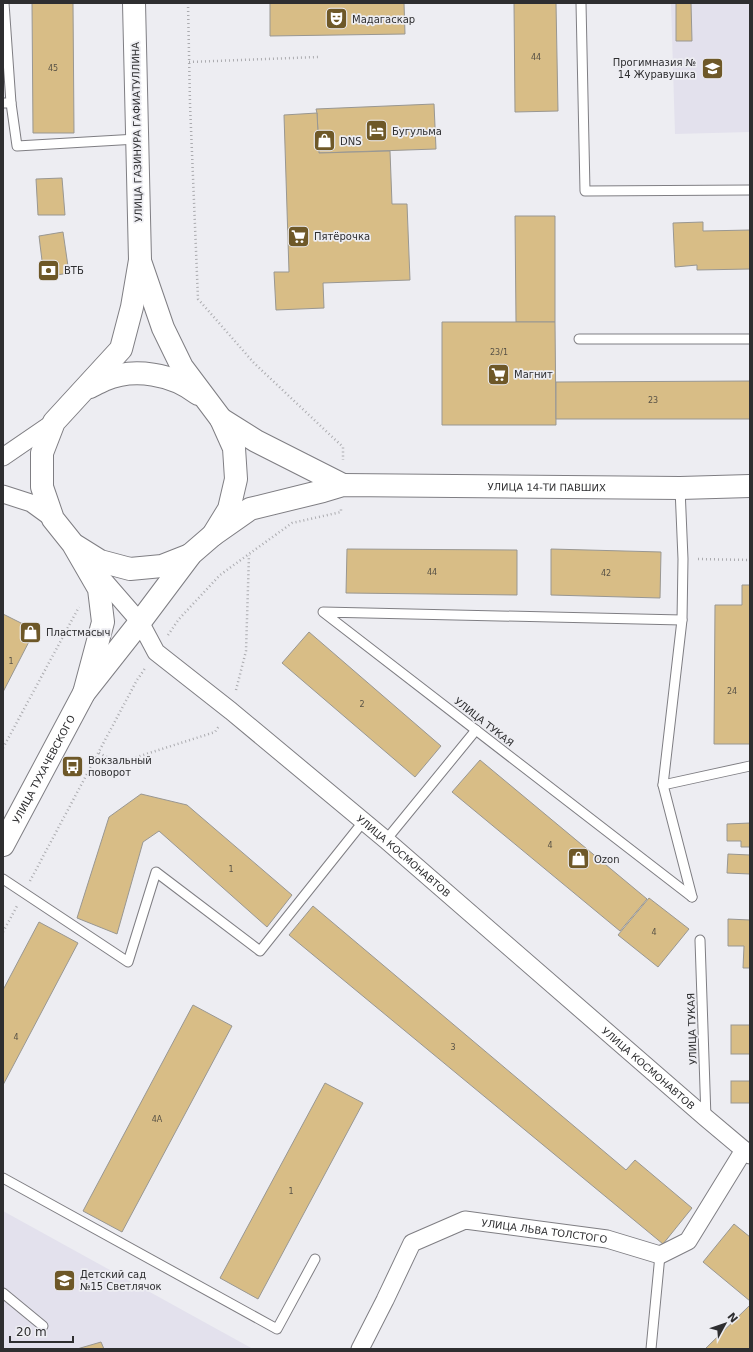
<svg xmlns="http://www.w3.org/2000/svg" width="753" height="1352" font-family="'DejaVu Sans',sans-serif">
<rect width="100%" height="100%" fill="#ededf2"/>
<g fill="#e3e1ed">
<polygon points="671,3 750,3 750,132 675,134"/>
<polygon points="3,1211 253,1349 3,1349"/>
</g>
<g fill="#d8bd86" stroke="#999792">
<polygon points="32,3 73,3 74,133 33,133"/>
<polygon points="270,3 404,3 405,34 270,36"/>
<polygon points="514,3 556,3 558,111 515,112"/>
<polygon points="676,3 691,3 692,41 676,41"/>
<polygon points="434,104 436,149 319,153 317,113 316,109"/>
<polygon points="317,113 319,153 390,151 392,204 407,204 410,280 323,283 324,308 276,310 274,272 289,272 284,115"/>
<polygon points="62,178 65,215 38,215 36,179"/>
<polygon points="515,216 555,216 555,322 516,322"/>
<polygon points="703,222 703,231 750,230 750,269 697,270 697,265 675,267 673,223"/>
<polygon points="63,232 69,273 44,277 39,236"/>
<polygon points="442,322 555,322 556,425 442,425"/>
<polygon points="750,381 750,419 556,419 556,382"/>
<polygon points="347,549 517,550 517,595 346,593"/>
<polygon points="551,549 661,552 660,598 551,595"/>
<polygon points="742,585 750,585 750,744 714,744 715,605 742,605"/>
<polygon points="3,614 35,630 3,692"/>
<polygon points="309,632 441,746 415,777 282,663"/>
<polygon points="480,760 647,899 620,931 452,792"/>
<polygon points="141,794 187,805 292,895 267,927 159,831 143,842 117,934 77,918 109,817"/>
<polygon points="750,823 750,847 741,847 741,841 727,841 727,824"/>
<polygon points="728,854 750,855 750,874 727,873"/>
<polygon points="649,898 689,929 658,967 618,935"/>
<polygon points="313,906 626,1170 635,1160 692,1208 663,1244 289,935"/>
<polygon points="728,919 750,920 750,968 743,968 744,946 728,946"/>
<polygon points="39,922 78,943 3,1085 3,990"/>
<polygon points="193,1005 232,1026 122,1232 83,1211"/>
<rect x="731" y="1025" width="19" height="29"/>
<rect x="731" y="1081" width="19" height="22"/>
<polygon points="325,1083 363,1103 258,1299 220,1278"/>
<polygon points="734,1224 750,1237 750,1301 703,1262"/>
<polygon points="749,1306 750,1307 750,1349 705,1349"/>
<polygon points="101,1342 104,1349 77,1349"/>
</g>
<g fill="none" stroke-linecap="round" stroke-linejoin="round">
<defs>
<g id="service">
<polyline points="4,3 11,103"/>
<polyline points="581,3 585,191 750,190"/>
<polyline points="3,103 11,103 17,146 137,139"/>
<polyline points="579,339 750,339"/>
<polyline points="680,488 683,559 682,620 663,785 692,897"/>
<polyline points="682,620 323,612 692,897"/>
<polyline points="663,785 750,766"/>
<polyline points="386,840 476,730"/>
<polyline points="3,879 128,962 156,872 260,951 363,822"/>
<polyline points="700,940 706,1118"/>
<polyline points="3,1178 277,1329 315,1259"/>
<polyline points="3,1293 43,1326"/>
<polyline points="651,1349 660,1255"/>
</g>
<g id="minor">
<polyline points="3,457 54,422"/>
<polyline points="3,494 31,503 53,519"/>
<path id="s1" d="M94,569L140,622L156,652L231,711L386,840L706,1118L750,1155"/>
<path id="s2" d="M360,1349L385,1300L412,1243L465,1220L607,1239L660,1255L688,1241L744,1150"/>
</g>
<g id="tertiary">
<polyline points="221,419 256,441 343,485"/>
<path id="s3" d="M213,535L250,509L323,491L343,485L680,488L750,486"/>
</g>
<g id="primary">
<path d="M90,387C94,385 99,382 104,380C134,367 173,374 198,394"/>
<polyline points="76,546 100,561 130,569 162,566 190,555"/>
<polyline points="84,693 103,622 99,589 73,544 53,519 42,487 42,453 54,422 121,349 132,307 140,260 134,3"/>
<path id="s4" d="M3,845L84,693L140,622L191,554L213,535L229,509L236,479L234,448L221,419L182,367L163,328L141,264"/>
</g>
</defs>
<use href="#service" stroke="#7f7e83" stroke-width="11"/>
<use href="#minor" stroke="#7f7e83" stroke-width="19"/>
<use href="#tertiary" stroke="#7f7e83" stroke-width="24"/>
<use href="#primary" stroke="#7f7e83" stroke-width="24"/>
<g stroke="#ababaf" stroke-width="2.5" stroke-dasharray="1 3" stroke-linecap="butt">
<polyline points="188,3 190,104 198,299 254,363 343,447 343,460"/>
<polyline points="189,62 318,57"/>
<polyline points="698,559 750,560"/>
<polyline points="168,635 179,619 220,575 249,554 292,523 341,512 341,507"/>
<polyline points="236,690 246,651 249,555"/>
<polyline points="3,748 79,607"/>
<polyline points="99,753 118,763 215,732 219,726"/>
<polyline points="30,881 137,680 146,667"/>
<polyline points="3,932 17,906"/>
</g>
<use href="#service" stroke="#fff" stroke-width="9"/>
<use href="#minor" stroke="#fff" stroke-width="17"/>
<use href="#tertiary" stroke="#fff" stroke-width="22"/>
<use href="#primary" stroke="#fff" stroke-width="22"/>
</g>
<defs>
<symbol id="theatre-square" viewBox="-11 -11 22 22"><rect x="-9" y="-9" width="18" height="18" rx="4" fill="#6e5828" stroke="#ededf2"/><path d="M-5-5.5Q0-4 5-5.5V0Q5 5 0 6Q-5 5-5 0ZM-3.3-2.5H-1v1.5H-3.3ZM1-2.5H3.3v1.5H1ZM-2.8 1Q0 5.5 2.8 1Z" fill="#fff"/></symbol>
<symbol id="school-square" viewBox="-11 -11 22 22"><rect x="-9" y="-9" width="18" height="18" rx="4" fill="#6e5828" stroke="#ededf2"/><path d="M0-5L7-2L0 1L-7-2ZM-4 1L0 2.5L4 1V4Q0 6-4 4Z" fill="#fff"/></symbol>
<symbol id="hotel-square" viewBox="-11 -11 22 22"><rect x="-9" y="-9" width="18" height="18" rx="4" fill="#6e5828" stroke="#ededf2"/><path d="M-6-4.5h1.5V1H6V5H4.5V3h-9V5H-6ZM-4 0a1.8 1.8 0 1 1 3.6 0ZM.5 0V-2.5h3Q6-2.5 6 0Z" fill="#fff"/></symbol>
<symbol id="shop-square" viewBox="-11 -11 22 22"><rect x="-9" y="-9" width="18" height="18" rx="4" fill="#6e5828" stroke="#ededf2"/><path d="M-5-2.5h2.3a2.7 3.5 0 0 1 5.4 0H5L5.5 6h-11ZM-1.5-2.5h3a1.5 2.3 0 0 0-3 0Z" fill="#fff"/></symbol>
<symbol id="supermarket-square" viewBox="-11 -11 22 22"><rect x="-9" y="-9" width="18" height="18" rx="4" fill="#6e5828" stroke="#ededf2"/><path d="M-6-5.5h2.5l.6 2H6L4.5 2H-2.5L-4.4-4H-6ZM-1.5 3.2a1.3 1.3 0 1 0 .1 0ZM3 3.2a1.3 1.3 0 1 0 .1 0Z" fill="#fff"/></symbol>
<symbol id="bank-square" viewBox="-11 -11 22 22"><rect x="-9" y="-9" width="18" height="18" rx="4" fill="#6e5828" stroke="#ededf2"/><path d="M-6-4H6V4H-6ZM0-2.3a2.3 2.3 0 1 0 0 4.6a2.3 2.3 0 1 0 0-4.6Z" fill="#fff"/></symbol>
<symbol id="bus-square" viewBox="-11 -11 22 22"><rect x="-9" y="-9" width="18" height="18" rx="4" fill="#6e5828" stroke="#ededf2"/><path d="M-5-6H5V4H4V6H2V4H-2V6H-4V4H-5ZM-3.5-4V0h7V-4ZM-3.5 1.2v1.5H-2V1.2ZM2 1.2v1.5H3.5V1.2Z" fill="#fff"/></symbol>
</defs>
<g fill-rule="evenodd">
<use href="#theatre-square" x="324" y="6" width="25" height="25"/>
<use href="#school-square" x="700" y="56" width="25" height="25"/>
<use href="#hotel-square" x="364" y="118" width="25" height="25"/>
<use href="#shop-square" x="312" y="128" width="25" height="25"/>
<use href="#supermarket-square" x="286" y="224" width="25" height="25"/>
<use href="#bank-square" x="36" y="258" width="25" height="25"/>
<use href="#supermarket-square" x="486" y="362" width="25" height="25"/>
<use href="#shop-square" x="18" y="620" width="25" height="25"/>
<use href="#bus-square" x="60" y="754" width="25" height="25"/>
<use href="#shop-square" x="566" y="846" width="25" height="25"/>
<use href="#school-square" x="52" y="1268" width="25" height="25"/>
</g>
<g text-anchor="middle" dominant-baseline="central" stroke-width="3.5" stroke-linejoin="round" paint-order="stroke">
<g font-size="8" fill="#585246">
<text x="536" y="57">44</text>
<text x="53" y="68">45</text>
<text x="499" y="352">23/1</text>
<text x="653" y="400">23</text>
<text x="432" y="572">44</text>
<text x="606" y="573">42</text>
<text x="11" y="661">1</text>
<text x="732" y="691">24</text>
<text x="362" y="704">2</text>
<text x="550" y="845">4</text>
<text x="231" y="869">1</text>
<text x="654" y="932">4</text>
<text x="16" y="1037">4</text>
<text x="453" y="1047">3</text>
<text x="157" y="1119">4А</text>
<text x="291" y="1191">1</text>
</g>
<g font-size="10" fill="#2e2e30" stroke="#ededf2" text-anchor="start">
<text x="352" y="19">Мадагаскар</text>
<text x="696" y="62" text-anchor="end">Прогимназия №<tspan x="696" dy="12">14 Журавушка</tspan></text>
<text x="392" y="131">Бугульма</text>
<text x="340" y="141">DNS</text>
<text x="314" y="236">Пятёрочка</text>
<text x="64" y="270">ВТБ</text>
<text x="514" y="374">Магнит</text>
<text x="46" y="632">Пластмасыч</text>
<text x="88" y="760">Вокзальный<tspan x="88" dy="12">поворот</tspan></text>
<text x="594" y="859">Ozon</text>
<text x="80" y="1274">Детский сад<tspan x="80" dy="12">№15 Светлячок</tspan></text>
</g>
<g font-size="10" fill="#2e2e30" stroke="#ededf2">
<text transform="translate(137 132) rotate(-91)">УЛИЦА ГАЗИНУРА ГАФИАТУЛЛИНА</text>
<text stroke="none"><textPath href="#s3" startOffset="345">УЛИЦА 14-ТИ ПАВШИХ</textPath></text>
<text transform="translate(484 722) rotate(38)">УЛИЦА ТУКАЯ</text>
<text stroke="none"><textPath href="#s4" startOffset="86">УЛИЦА ТУХАЧЕВСКОГО</textPath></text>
<text stroke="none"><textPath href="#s1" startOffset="425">УЛИЦА КОСМОНАВТОВ</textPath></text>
<text transform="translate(692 1029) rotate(-92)">УЛИЦА ТУКАЯ</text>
<text stroke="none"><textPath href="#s1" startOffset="749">УЛИЦА КОСМОНАВТОВ</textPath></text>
<text stroke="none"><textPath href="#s2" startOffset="256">УЛИЦА ЛЬВА ТОЛСТОГО</textPath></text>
</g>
</g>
<rect width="753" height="1352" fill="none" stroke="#2e2e30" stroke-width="8"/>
<g transform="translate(725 1324) rotate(50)" stroke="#ededf2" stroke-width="3" paint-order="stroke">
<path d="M0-3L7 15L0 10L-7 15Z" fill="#2e2e30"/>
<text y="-6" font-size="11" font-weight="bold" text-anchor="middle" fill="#2e2e30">N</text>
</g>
<path d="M10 1336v6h63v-6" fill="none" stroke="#2e2e30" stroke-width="2"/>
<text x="16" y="1336" font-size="12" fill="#2e2e30" stroke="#ededf2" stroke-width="3" paint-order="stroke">20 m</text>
</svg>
